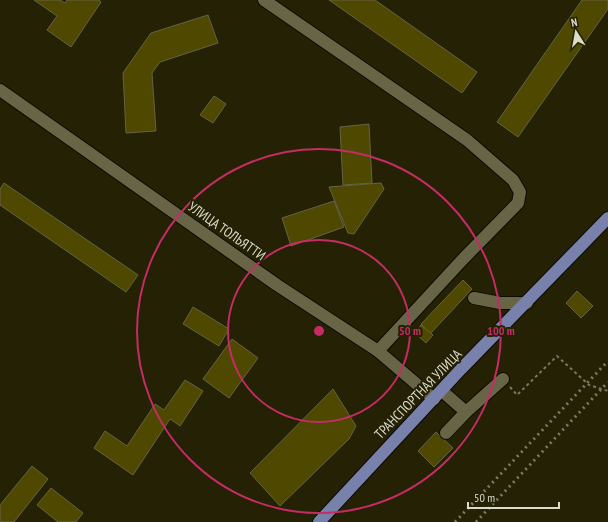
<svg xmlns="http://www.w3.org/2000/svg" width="608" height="522" font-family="'PT Sans Narrow',sans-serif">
<rect width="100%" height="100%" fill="#242104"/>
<g fill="#4f4800" stroke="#666344">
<polygon points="34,0 60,0 65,3 67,0 99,0 101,2 71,47 47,30 57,16"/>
<polygon points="329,0 375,0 477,72 462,93"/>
<polygon points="582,0 608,0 608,9 518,137 497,122"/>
<polygon points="208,15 218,43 160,62 152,73 156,131 126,133 123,73 151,33"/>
<polygon points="214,96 226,104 213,123 200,115"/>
<polygon points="369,124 372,183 343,185 340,127"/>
<polygon points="4,183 138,275 126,292 0,205 0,189"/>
<polygon points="381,183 384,189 354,234 348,233 329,187"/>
<polygon points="334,201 344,227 291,246 282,218"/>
<polygon points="463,280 472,289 430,334 421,324"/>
<polygon points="577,291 593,306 581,318 566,303"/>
<polygon points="193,307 229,329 219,346 183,324"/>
<polygon points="421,325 433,335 426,343 415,333"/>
<polygon points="232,339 258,358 229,398 203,379"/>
<polygon points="185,380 203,391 180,426 170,419 133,475 94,448 105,431 127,446 155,404 164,410"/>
<polygon points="333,389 356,426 349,439 280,506 250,473"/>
<polygon points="436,432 453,448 434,467 418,451"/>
<polygon points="32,466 48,479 14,522 0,522 0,505"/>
<polygon points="51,488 83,513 76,522 58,522 37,505"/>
</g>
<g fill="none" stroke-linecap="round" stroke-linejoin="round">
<defs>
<g id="minor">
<polyline points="264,0 467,140 513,180 520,192 518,203 464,258 378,351"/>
<polyline points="0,90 277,285 378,351 434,399"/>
<polyline points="474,298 500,303 527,303"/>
<polyline points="442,391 466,412"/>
<polyline points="446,433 466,412 503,379"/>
</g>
<polyline id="major" points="319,522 461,369 608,218"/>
</defs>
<use href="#minor" stroke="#0e0a00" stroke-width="14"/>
<use href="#major" stroke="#0e0a00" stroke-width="14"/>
<polyline stroke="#79775f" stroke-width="2" stroke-dasharray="3 3" stroke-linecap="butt" points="510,387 517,395 557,356 589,385 608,391"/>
<use href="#minor" stroke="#686547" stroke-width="12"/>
<use href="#major" stroke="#7881ac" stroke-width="12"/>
<g stroke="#7d7b64" stroke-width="3" stroke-dasharray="2 4" stroke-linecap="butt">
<polyline points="455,522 608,361"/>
<polyline points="476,522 608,382"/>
</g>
</g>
<g fill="none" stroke="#c52c66" stroke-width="2">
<circle cx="319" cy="331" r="91"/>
<circle cx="319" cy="331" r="182"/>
</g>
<g text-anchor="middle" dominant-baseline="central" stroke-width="4" stroke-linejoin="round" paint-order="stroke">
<g font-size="14" fill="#dcdbca" stroke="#242104">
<text transform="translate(227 231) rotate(35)">УЛИЦА ТОЛЬЯТТИ</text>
<text transform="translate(418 394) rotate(-46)">ТРАНСПОРТНАЯ УЛИЦА</text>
</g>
</g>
<circle cx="319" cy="331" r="6" fill="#c52c66" stroke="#242104" stroke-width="2"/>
<g font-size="12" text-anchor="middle" font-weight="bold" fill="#c52c66" stroke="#242104" stroke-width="4" stroke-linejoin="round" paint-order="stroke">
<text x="410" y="335">50 m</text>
<text x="501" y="335">100 m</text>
</g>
<g transform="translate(576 32) rotate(349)" stroke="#242104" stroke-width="3" paint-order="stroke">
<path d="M0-3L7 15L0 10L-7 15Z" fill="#dcdbca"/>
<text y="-6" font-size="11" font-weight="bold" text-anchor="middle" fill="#dcdbca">N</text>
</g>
<path d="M468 502v6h91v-6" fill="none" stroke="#dcdbca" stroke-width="2"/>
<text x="474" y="502" font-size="12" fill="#dcdbca" stroke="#242104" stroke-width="3" paint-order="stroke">50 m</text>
</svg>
